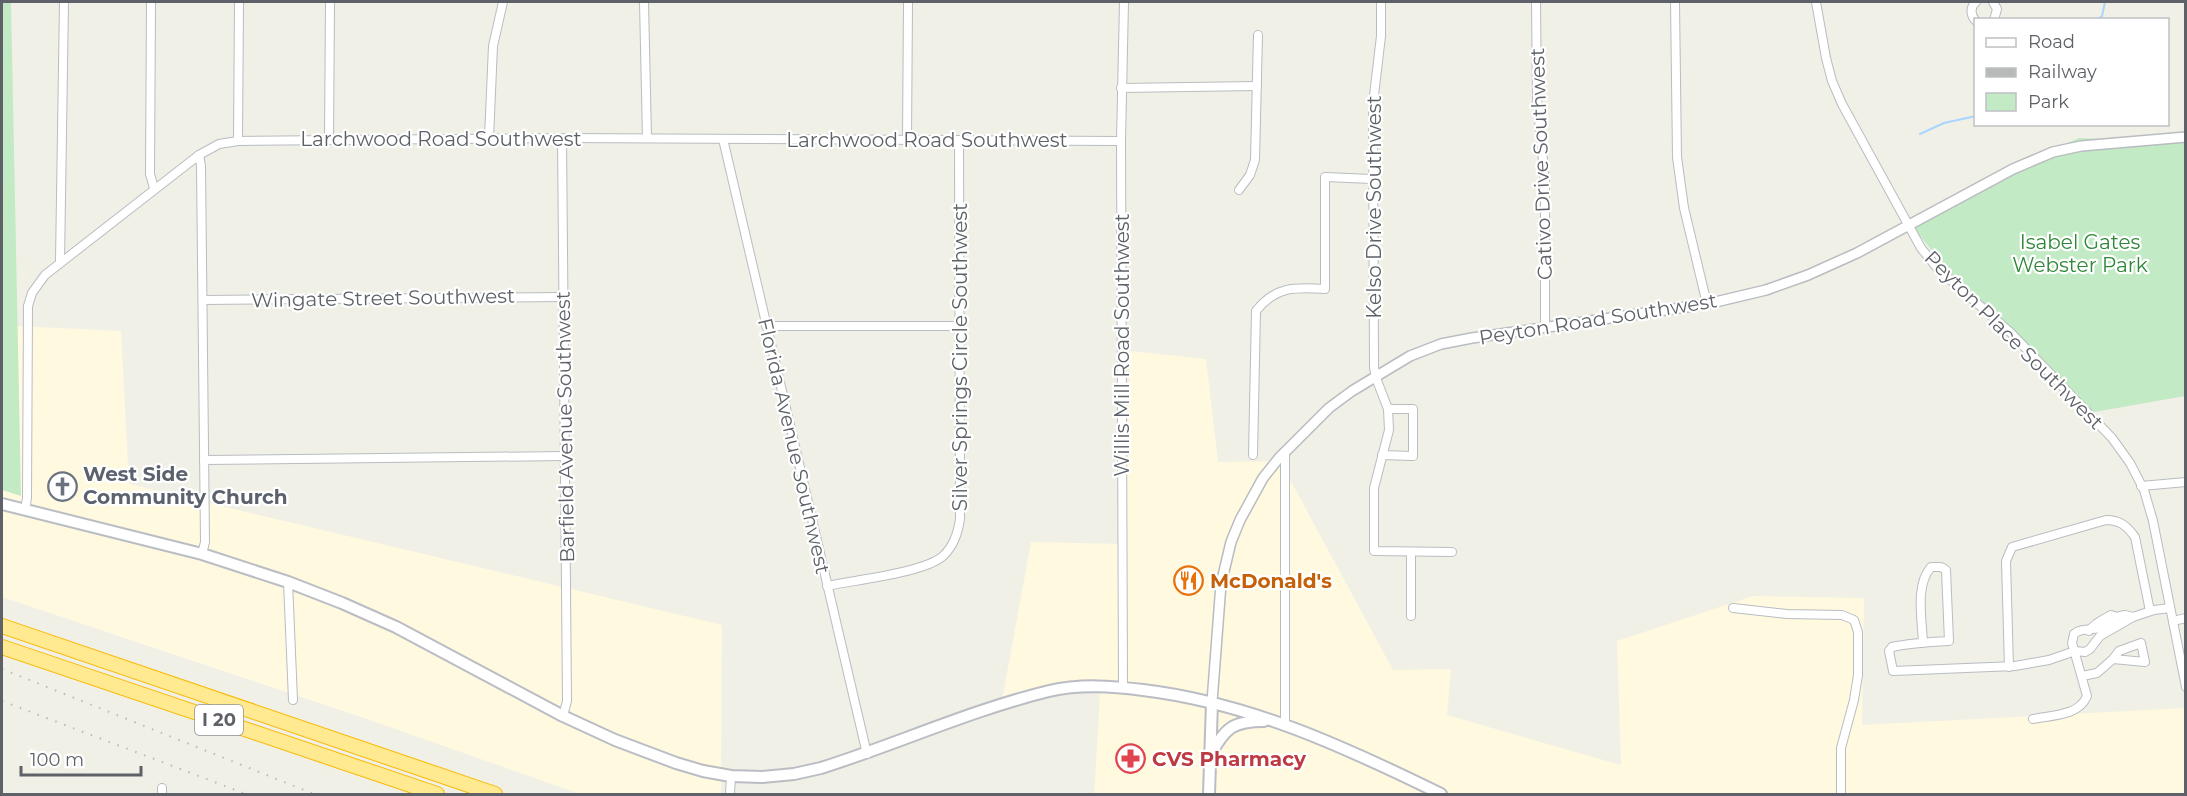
<svg xmlns="http://www.w3.org/2000/svg" width="2187" height="796" font-family="Montserrat,sans-serif">
<rect width="100%" height="100%" fill="#f1f0e7"/>
<g fill="#fff9df">
<polygon points="17,326 121,331 129,484 722,625 721,794 580,794 364,718 2,597 2,490 20,495"/>
<polygon points="1130,351 1206,359 1218,462 1280,461 1393,670 1451,669 1447,715 1621,765 1617,641 1753,596 1864,598 1862,725 2185,708 2185,794 1094,794 1101,680 1096,679 1001,706 1031,542 1125,544"/>
</g>
<g fill="#c2eac4">
<polygon points="2,2 11,2 21,496 2,490"/>
<polygon points="2079,138 2185,142 2185,396 2089,413 1952,276 1910,223 2025,162"/>
</g>
<g fill="none" stroke-linecap="round" stroke-linejoin="round">
<g stroke="#aad5ff" stroke-width="2">
<polyline points="2097,20 2102,16 2105,2"/>
<polyline points="1920,134 1944,123 1976,116"/>
</g>
<defs>
<g id="minor">
<polyline points="151,2 150,174 154,188"/>
<polyline points="644,2 647,138"/>
<polyline points="1381,2 1381,36 1373,104 1374,367 1376,378 1388,409 1389,430 1374,488 1374,551 1452,552"/>
<polyline points="1536,2 1537,98 1545,182 1545,327"/>
<polyline points="1675,2 1677,157 1684,208 1707,304"/>
<polyline points="1816,2 1826,58 1832,81 1842,104 1921,248 1938,269 2011,333 2112,438 2130,463 2144,490 2153,521 2186,687"/>
<polyline points="1993,2 1997,9 1994,20"/>
<path d="M1976,21C1970,15 1970,7 1976,2"/>
<polyline points="1121,88 1257,86"/>
<polyline points="489,138 493,46 503,2"/>
<polyline points="562,138 567,701 563,716"/>
<polyline points="723,139 867,754"/>
<polyline points="329,140 330,2"/>
<polyline points="907,140 908,2"/>
<polyline points="238,141 239,2"/>
<polyline points="199,155 201,166 205,542 202,554"/>
<polyline points="1239,190 1250,175 1255,160 1258,35"/>
<polyline points="60,262 64,2"/>
<polyline points="203,300 564,297"/>
<polyline points="766,326 960,326"/>
<path d="M1253,455L1256,311C1276,286 1295,287 1325,289V177L1372,179"/>
<polyline points="1382,455 1413,456 1413,409 1388,409"/>
<polyline points="204,460 565,456"/>
<polyline points="2141,486 2186,482"/>
<polyline points="25,510 27,498 28,306 32,293 45,275 199,155 219,144 238,141 562,138 1121,141"/>
<polyline points="1411,552 1411,616"/>
<polyline points="288,582 293,700"/>
<path d="M827,586C854,580 924,573 943,556C954,546 958,533 960,519L959,140"/>
<polyline points="1733,608 1787,614 1842,615 1854,620 1858,632 1858,675 1854,700 1841,748 1841,794"/>
<polyline points="2173,621 2186,618"/>
<path d="M2089,631C2094,623 2103,620 2111,615L2116,617"/>
<path d="M1923,643C1922,619 1915,585 1931,567H1941L1946,570L1949,641C1929,642 1910,643 1892,647L1889,651L1893,671L2015,666L2049,660L2075,651L2085,652L2090,649L2100,636L2133,617L2154,610L2170,608"/>
<path d="M2009,667L2006,561L2012,547L2106,520C2120,520 2127,526 2135,537L2150,611"/>
<polyline points="2082,676 2097,673 2113,659 2145,662 2141,643 2119,651 2113,659"/>
<polyline points="1123,688 1121,141 1124,2"/>
<path d="M2033,719C2052,715 2079,716 2087,696L2072,643L2074,634C2085,624 2105,636 2116,617L2125,615L2133,617"/>
<polyline points="1285,724 1285,452"/>
<polyline points="162,788 162,794"/>
<polyline points="730,794 731,776"/>
</g>
<polyline id="tertiary" points="1212,702 1221,584 1231,542 1240,520 1263,478 1279,458 1329,408 1352,391 1410,356 1441,344 1472,338 1666,310 1707,304 1766,290 1808,275 1857,253 2013,169 2053,152 2081,146 2186,137"/>
<g id="secondary">
<path d="M2,504L202,554L288,582L342,603L396,627L563,716L615,740L676,763L703,771L731,776L762,777L794,774L821,768C897,744 971,710 1049,691C1080,684 1111,686 1143,690C1250,703 1345,747 1441,794"/>
<path d="M1211,754C1225,728 1233,721 1264,721"/>
<polyline points="1209,794 1212,702"/>
</g>
<g id="motorway">
<polyline points="2,626 495,794"/>
<polyline points="2,647 437,794"/>
</g>
</defs>
<use href="#minor" stroke="#b9bcc1" stroke-width="10"/>
<use href="#tertiary" stroke="#b9bcc1" stroke-width="12"/>
<use href="#secondary" stroke="#babdc3" stroke-width="14"/>
<use href="#motorway" stroke="#f9b900" stroke-width="16"/>
<use href="#minor" stroke="#fff" stroke-width="8"/>
<use href="#tertiary" stroke="#fff" stroke-width="9"/>
<use href="#secondary" stroke="#fff" stroke-width="10"/>
<use href="#motorway" stroke="#ffe991" stroke-width="14"/>
<g stroke="#b8b9b9" stroke-width="2" stroke-dasharray="1.5 8" stroke-linecap="butt">
<polyline points="2,669 314,794"/>
<polyline points="2,701 246,794"/>
</g>
</g>
<defs>
<symbol id="church-ring" viewBox="-11 -11 22 22"><circle r="9.5" fill="#fff" stroke="#6b7280" stroke-width="1.5"/><path d="M-1.2-6h2.4v3.5h3.3v2.4h-3.3V6h-2.4V-.1h-3.3v-2.4h3.3Z" fill="#6b7280"/></symbol>
<symbol id="restaurant-ring" viewBox="-11 -11 22 22"><circle r="9.5" fill="#fff" stroke="#e8710a" stroke-width="1.5"/><path d="M-5-6h1v4h1v-4h1v4h1v-4h1v5L-1.5 .5V6h-2V.5L-5-1ZM5-6V6H3V1.5H1.5Q1.5-4 5-6Z" fill="#e8710a"/></symbol>
<symbol id="pharmacy-ring" viewBox="-11 -11 22 22"><circle r="9.5" fill="#fff" stroke="#e0444e" stroke-width="1.5"/><path d="M-2-6h4v4h4v4h-4v4h-4v-4h-4v-4h4Z" fill="#e0444e"/></symbol>
</defs>
<g fill-rule="evenodd">
<use href="#church-ring" x="46" y="470" width="33" height="33"/>
<use href="#restaurant-ring" x="1172" y="564" width="33" height="33"/>
<use href="#pharmacy-ring" x="1114" y="742" width="33" height="33"/>
</g>
<g text-anchor="middle" dominant-baseline="central" stroke-width="4.5" stroke-linejoin="round" paint-order="stroke">
<rect fill="#fff" stroke="#8e9195" stroke-width="1.5" x="195" y="705" width="48" height="30" rx="4.5"/>
<g font-size="18" font-weight="bold" fill="#5e6268">
<text x="219" y="720">I 20</text>
</g>
<g font-size="20" fill="#5e6268" stroke="#fff">
<text x="441" y="139">Larchwood Road Southwest</text>
<text x="927" y="140">Larchwood Road Southwest</text>
<text transform="translate(1541 164) rotate(-92)">Cativo Drive Southwest</text>
<text transform="translate(1374 207) rotate(-90)">Kelso Drive Southwest</text>
<text transform="translate(383 298) rotate(-1)">Wingate Street Southwest</text>
<text transform="translate(1598 319) rotate(-9)">Peyton Road Southwest</text>
<text transform="translate(2014 340) rotate(45)">Peyton Place Southwest</text>
<text transform="translate(1122 345) rotate(-90)">Willis Mill Road Southwest</text>
<text transform="translate(960 357) rotate(-90)">Silver Springs Circle Southwest</text>
<text transform="translate(565 427) rotate(-91)">Barfield Avenue Southwest</text>
<text transform="translate(794 446) rotate(77)">Florida Avenue Southwest</text>
</g>
<g font-size="20" fill="#2f8738" stroke="#fff">
<text x="2080" y="242">Isabel Gates<tspan x="2080" dy="23">Webster Park</tspan></text>
</g>
<g font-size="20" font-weight="bold" fill="#5b616d" stroke="#fff" text-anchor="start">
<text x="83" y="474">West Side<tspan x="83" dy="23">Community Church</tspan></text>
</g>
<g font-size="20" font-weight="bold" fill="#c56008" stroke="#fff" text-anchor="start">
<text x="1210" y="581">McDonald's</text>
</g>
<g font-size="20" font-weight="bold" fill="#be3a42" stroke="#fff" text-anchor="start">
<text x="1152" y="759">CVS Pharmacy</text>
</g>
</g>
<rect width="2187" height="796" fill="none" stroke="#5e6268" stroke-width="6"/>
<rect x="1974" y="18" width="195" height="108" fill="#ffffff" stroke="#bfc0c3" stroke-width="1.5"/>
<rect x="1986" y="38" width="30" height="9" fill="#ffffff" stroke="#bfc0c3" stroke-width="1.5"/>
<text x="2028" y="48" font-size="18" fill="#5e6268">Road</text>
<rect x="1986" y="68" width="30" height="9" fill="#b8b9b9" stroke="#bfc0c3" stroke-width="1.5"/>
<text x="2028" y="78" font-size="18" fill="#5e6268">Railway</text>
<rect x="1986" y="93" width="30" height="18" fill="#c2eac4" stroke="#bfc0c3" stroke-width="1.5"/>
<text x="2028" y="108" font-size="18" fill="#5e6268">Park</text>
<path d="M21 766v9h120v-9" fill="none" stroke="#5e6268" stroke-width="3"/>
<text x="30" y="766" font-size="18" fill="#5e6268" stroke="#ffffff" stroke-width="4.5" paint-order="stroke">100 m</text>
</svg>
